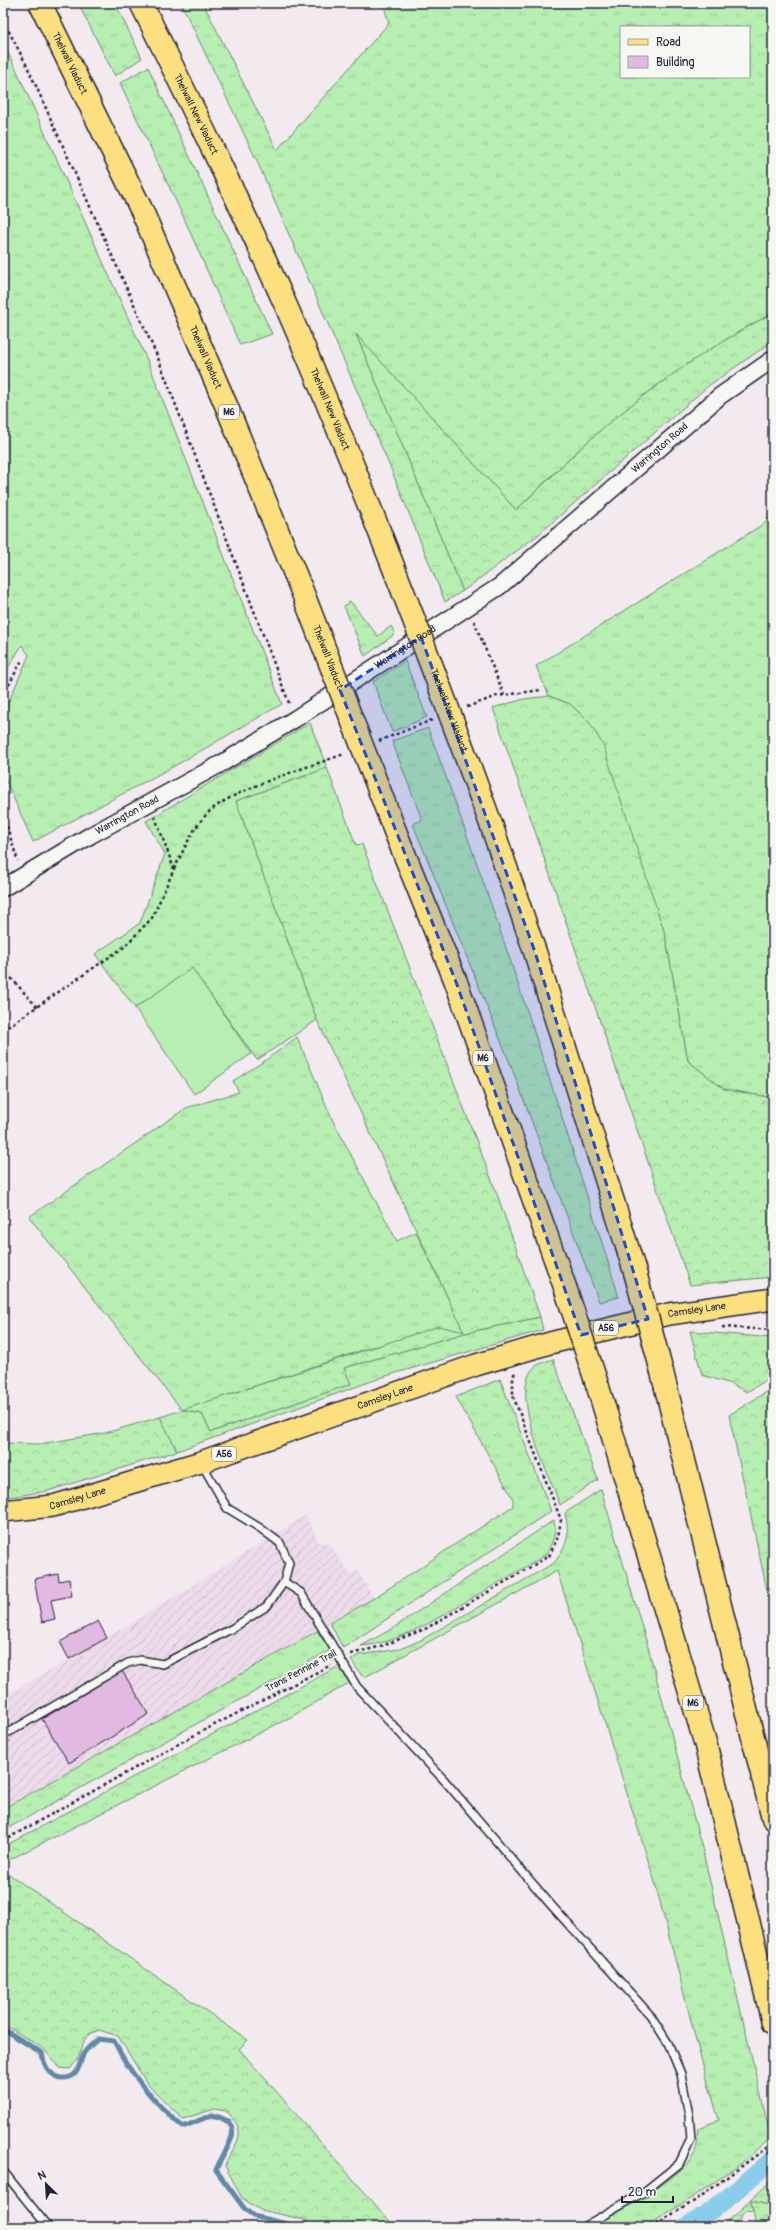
<svg xmlns="http://www.w3.org/2000/svg" width="776" height="2230" font-family="Pangolin,sans-serif">
<defs>
<pattern id="industrial-furrows" width="10" height="10" patternUnits="userSpaceOnUse"><rect width="10" height="10" fill="#eddbeb"/><path d="M-1 1l2-2M0 10L10 0M9 11l2-2" fill="none" stroke="#cbbcca"/></pattern>
<pattern id="grass-tufts" width="24" height="20" patternUnits="userSpaceOnUse"><rect width="24" height="20" fill="#b7eeb1"/><path d="M3 7l-1-3M5 7V3M7 7l1-3M15 17l-1-3M17 17v-4M19 17l1-3" fill="none" stroke="#9dcc99"/></pattern>
<pattern id="forest-crowns" width="20" height="18" patternUnits="userSpaceOnUse"><rect width="20" height="18" fill="#b7eeb1"/><path d="M2 6a3 3 0 1 1 6 0M12 15a3 3 0 1 1 6 0" fill="none" stroke="#9dcc99"/></pattern>
</defs>
<rect width="100%" height="100%" fill="#f2eaef"/>
<filter id="ink" filterUnits="userSpaceOnUse"><feTurbulence type="fractalNoise" baseFrequency=".025" numOctaves="2"/><feDisplacementMap in="SourceGraphic" scale="8" xChannelSelector="R" yChannelSelector="G"/><feConvolveMatrix kernelMatrix="1 2 1 2 8 2 1 2 1" color-interpolation-filters="sRGB"/></filter>
<g filter="url(#ink)">
<polygon fill="url(#industrial-furrows)" points="306,1515 319,1543 329,1543 350,1574 357,1570 374,1598 3,1809 3,1697 132,1623"/>
<g fill="url(#grass-tufts)" stroke="#6c8876" fill-rule="evenodd">
<polygon points="78,3 115,3 142,58 115,76"/>
<path d="M181,3H203L277,150L389,23L383,3H773V313C712,345 655,384 602,429C572,455 544,483 516,510L357,336L463,591L445,602L391,469L257,161ZM621,27H749V77H621Z"/>
<polygon points="3,43 16,69 148,362 282,704 178,764 33,842 3,774 3,715 29,655 22,645 3,676"/>
<polygon points="148,67 272,334 240,345 183,216 120,83"/>
<polygon points="773,513 773,1098 724,1089 688,1061 665,934 589,722 570,704 549,696 536,666 765,523"/>
<polygon points="350,601 378,636 391,626 395,634 365,656 344,606"/>
<polygon points="405,661 427,717 392,732 373,682"/>
<polygon points="310,723 327,768 236,801 317,1020 257,1060 192,969 135,1008 95,954 140,923 165,854 146,821"/>
<path d="M428,728C498,916 559,1106 619,1297L599,1302L513,1071L413,824L422,820L392,741Z"/>
<path d="M297,1037L333,1121L397,1241L416,1232L465,1333L540,1317L543,1330L386,1376L177,1451L160,1417L182,1410L29,1217L186,1108L239,1092L233,1081L266,1060ZM464,1333L344,1368L350,1384L211,1432L202,1414L183,1410L372,1347Z"/>
<polygon points="500,1379 551,1511 343,1648 330,1623 374,1598 513,1506 513,1499 456,1397"/>
<path d="M601,1489L648,1647L702,1848L771,2138L742,2163L686,2202L643,2227H591C617,2213 683,2178 695,2152C698,2145 697,2135 698,2128L719,2120L700,2055L654,1879L557,1571L365,1677L362,1676L351,1660L359,1655L400,1649L421,1640L554,1563C568,1545 570,1535 565,1513Z"/>
<path d="M554,1520C557,1533 552,1544 546,1555C520,1570 493,1586 467,1601C434,1620 400,1643 361,1646L392,1629Z"/>
<polygon points="317,1631 330,1650 3,1831 3,1809"/>
<polygon points="773,2179 773,2206 751,2201 753,2212 745,2211 733,2227 722,2227"/>
</g>
<g fill="url(#forest-crowns)" stroke="#6c8876">
<path d="M773,313V341L708,386L538,535L463,591L356,334L516,510C545,484 572,455 602,429C655,384 712,345 773,313Z"/>
<polygon points="549,696 570,704 589,722 603,745 665,934 688,1061 724,1089 773,1098 773,1277 690,1285 493,708 524,699"/>
<polygon points="327,768 356,845 362,844 497,1194 540,1317 465,1333 344,1368 351,1384 211,1432 202,1414 182,1410 439,1326 464,1332 317,1020 236,801"/>
<polygon points="690,1331 773,1338 773,1376 747,1392 731,1384 702,1375"/>
<path d="M553,1359L598,1480L560,1505C550,1477 506,1388 536,1366C540,1363 548,1361 553,1359Z"/>
<polygon points="773,1388 773,1618 729,1415"/>
<polygon points="160,1417 177,1451 48,1491 3,1498 3,1443 40,1444 105,1433"/>
<polygon points="339,1666 349,1683 289,1718 3,1863 3,1847"/>
<path d="M3,1870L248,2040L239,2049L395,2227H306V2220L260,2210L242,2198L225,2166C229,2154 243,2141 238,2127C237,2122 229,2116 226,2111L214,2109L183,2119L148,2085L118,2036L99,2030L89,2034L82,2045L78,2059L70,2069L59,2068L44,2049L3,2024Z"/>
<polygon points="751,2201 773,2206 773,2227 756,2227"/>
</g>
<polygon fill="#b7eeb1" stroke="#6c8876" points="192,968 251,1054 194,1094 135,1008"/>
<g fill="none" stroke-linecap="round" stroke-linejoin="round">
<path stroke="#6089a5" stroke-width="5" d="M3,2029L42,2053C44,2066 48,2074 61,2078C79,2079 78,2067 83,2055C85,2049 94,2043 98,2039L114,2041C130,2074 154,2103 183,2127L212,2115C251,2124 224,2149 216,2170L244,2208L253,2216L300,2227"/>
<polyline stroke="#8acdeb" stroke-width="18" points="685,2227 712,2211 773,2159"/>
</g>
<g fill="#e2b9e1" stroke="#22223b">
<polygon points="58,1574 59,1581 69,1579 72,1596 51,1600 55,1619 42,1622 34,1579"/>
<polygon points="98,1621 107,1638 69,1659 60,1642"/>
<polygon points="122,1671 149,1714 69,1763 42,1719"/>
</g>
<g fill="none" stroke-linecap="round" stroke-linejoin="round">
<defs>
<g id="service">
<polyline points="284,1582 301,1593 357,1687 445,1781 551,1905 651,2016 668,2043 681,2074 689,2115 691,2139 679,2164 644,2192 583,2227"/>
<polyline points="9,1732 128,1663 140,1660 163,1664 233,1628 267,1606 284,1582 289,1563 280,1543 260,1528 227,1508 202,1464"/>
<polyline points="3,2171 48,2227"/>
</g>
<g id="tertiary">
<path id="s1" d="M3,888L91,835L224,762L295,719L500,586L720,396L773,359"/>
</g>
<g id="primary">
<path id="s2" d="M3,1511L53,1506L201,1462L476,1365L550,1343L669,1314L773,1299"/>
</g>
<g id="motorway">
<polyline points="492,827 535,952 635,1272"/>
<polyline points="395,831 456,982 565,1287"/>
<polyline points="662,1372 773,1818"/>
<polyline points="598,1387 705,1742 773,2023"/>
</g>
</defs>
<use href="#service" stroke="#22223b" stroke-width="10"/>
<use href="#tertiary" stroke="#22223b" stroke-width="19"/>
<use href="#primary" stroke="#22223b" stroke-width="24"/>
<use href="#motorway" stroke="#22223b" stroke-width="25"/>
<g stroke="#22223b" stroke-width="2.5" stroke-dasharray="3 3" stroke-linecap="butt">
<polyline points="3,20 27,66 158,358 289,703"/>
<polyline points="474,621 504,695"/>
<polyline points="3,696 22,660"/>
<polyline points="467,707 497,696 541,690"/>
<polyline points="379,741 432,720"/>
<polyline points="3,815 18,861"/>
<path d="M174,869C184,850 192,829 207,814C229,790 312,766 344,754"/>
<polyline points="3,969 37,1007"/>
<polyline points="3,1030 124,947 152,918 174,869 155,817"/>
<polyline points="722,1327 773,1330"/>
<polyline points="351,1654 382,1646 425,1629 549,1556 558,1537 561,1520 513,1396 513,1376 515,1373"/>
<polyline points="3,1841 189,1738 331,1665"/>
<polyline points="651,2227 696,2200 773,2143"/>
</g>
<use href="#service" stroke="#f6f6f2" stroke-width="7"/>
<use href="#tertiary" stroke="#f6f6f2" stroke-width="16"/>
<use href="#primary" stroke="#fce080" stroke-width="21"/>
<use href="#motorway" stroke="#fce080" stroke-width="22"/>
<defs>
<g id="motorway-bridge">
<path id="s3" d="M40,3L142,211L226,405L304,596L395,831"/>
<path id="s4" d="M141,3C191,104 241,205 287,308C361,479 428,653 492,827"/>
<polyline points="635,1272 662,1372"/>
<polyline points="565,1287 598,1387"/>
</g>
</defs>
<use href="#motorway-bridge" stroke="#22223b" stroke-width="25" stroke-linecap="butt"/>
<use href="#motorway-bridge" stroke="#fce080" stroke-width="22"/>
</g>
</g>
<path fill="#1d4ed8" fill-opacity="0.2" stroke="#1d4ed8" stroke-width="3" stroke-dasharray="8 5" stroke-linejoin="round" d="M421,637L535,952L648,1319L581,1335L456,982L340,690Z"/>
<g text-anchor="middle" dominant-baseline="central" stroke-width="3.5" stroke-linejoin="round" paint-order="stroke">
<g fill="#f6f6f2" stroke="#626272" stroke-width="1">
<rect x="219" y="405" width="20" height="14" rx="3"/>
<rect x="473" y="1051" width="20" height="14" rx="3"/>
<rect x="594" y="1321" width="24" height="14" rx="3"/>
<rect x="212" y="1447" width="24" height="14" rx="3"/>
<rect x="683" y="1696" width="20" height="14" rx="3"/>
</g>
<g font-size="9" font-weight="bold" fill="#22223b">
<text x="229" y="412">M6</text>
<text x="483" y="1058">M6</text>
<text x="606" y="1328">A56</text>
<text x="224" y="1454">A56</text>
<text x="693" y="1703">M6</text>
</g>
<g font-size="10" fill="#22223b" stroke="#f6f6f2">
<text stroke="none"><textPath href="#s3" startOffset="67">Thelwall Viaduct</textPath></text>
<text stroke="none"><textPath href="#s4" startOffset="124">Thelwall New Viaduct</textPath></text>
<text stroke="none"><textPath href="#s3" startOffset="391">Thelwall Viaduct</textPath></text>
<text stroke="none"><textPath href="#s4" startOffset="448">Thelwall New Viaduct</textPath></text>
<text stroke="none"><textPath href="#s1" startOffset="793">Warrington Road</textPath></text>
<text stroke="none"><textPath href="#s1" startOffset="469">Warrington Road</textPath></text>
<text stroke="none"><textPath href="#s3" startOffset="715">Thelwall Viaduct</textPath></text>
<text stroke="none"><textPath href="#s4" startOffset="772">Thelwall New Viaduct</textPath></text>
<text stroke="none"><textPath href="#s1" startOffset="144">Warrington Road</textPath></text>
<text stroke="none"><textPath href="#s2" startOffset="724">Camsley Lane</textPath></text>
<text stroke="none"><textPath href="#s2" startOffset="400">Camsley Lane</textPath></text>
<text stroke="none"><textPath href="#s2" startOffset="76">Camsley Lane</textPath></text>
<text transform="translate(301 1671) rotate(-28)">Trans Pennine Trail</text>
</g>
</g>
<rect width="776" height="2230" fill="none" stroke="#f6f6f2" stroke-width="16"/>
<rect x="8" y="8" width="760" height="2214" fill="none" stroke="#22223b" stroke-width="1.5" filter="url(#ink)"/>
<rect x="620" y="26" width="130" height="52" fill="#f6f6f2" stroke="#a1a1a9"/>
<rect x="628" y="39" width="20" height="6" fill="#fce080" stroke="#a1a1a9"/>
<text x="656" y="46" font-size="12" fill="#22223b">Road</text>
<rect x="628" y="56" width="20" height="12" fill="#e2b9e1" stroke="#a1a1a9"/>
<text x="656" y="66" font-size="12" fill="#22223b">Building</text>
<g transform="translate(46 2184) rotate(335)" stroke="#f6f6f2" stroke-width="3" paint-order="stroke">
<path d="M0-3L7 15L0 10L-7 15Z" fill="#22223b"/>
<text y="-6" font-size="11" font-weight="bold" text-anchor="middle" fill="#22223b">N</text>
</g>
<path d="M622 2196v6h51v-6" fill="none" stroke="#22223b" stroke-width="2"/>
<text x="628" y="2196" font-size="12" fill="#22223b" stroke="#f6f6f2" stroke-width="3" paint-order="stroke">20 m</text>
</svg>
